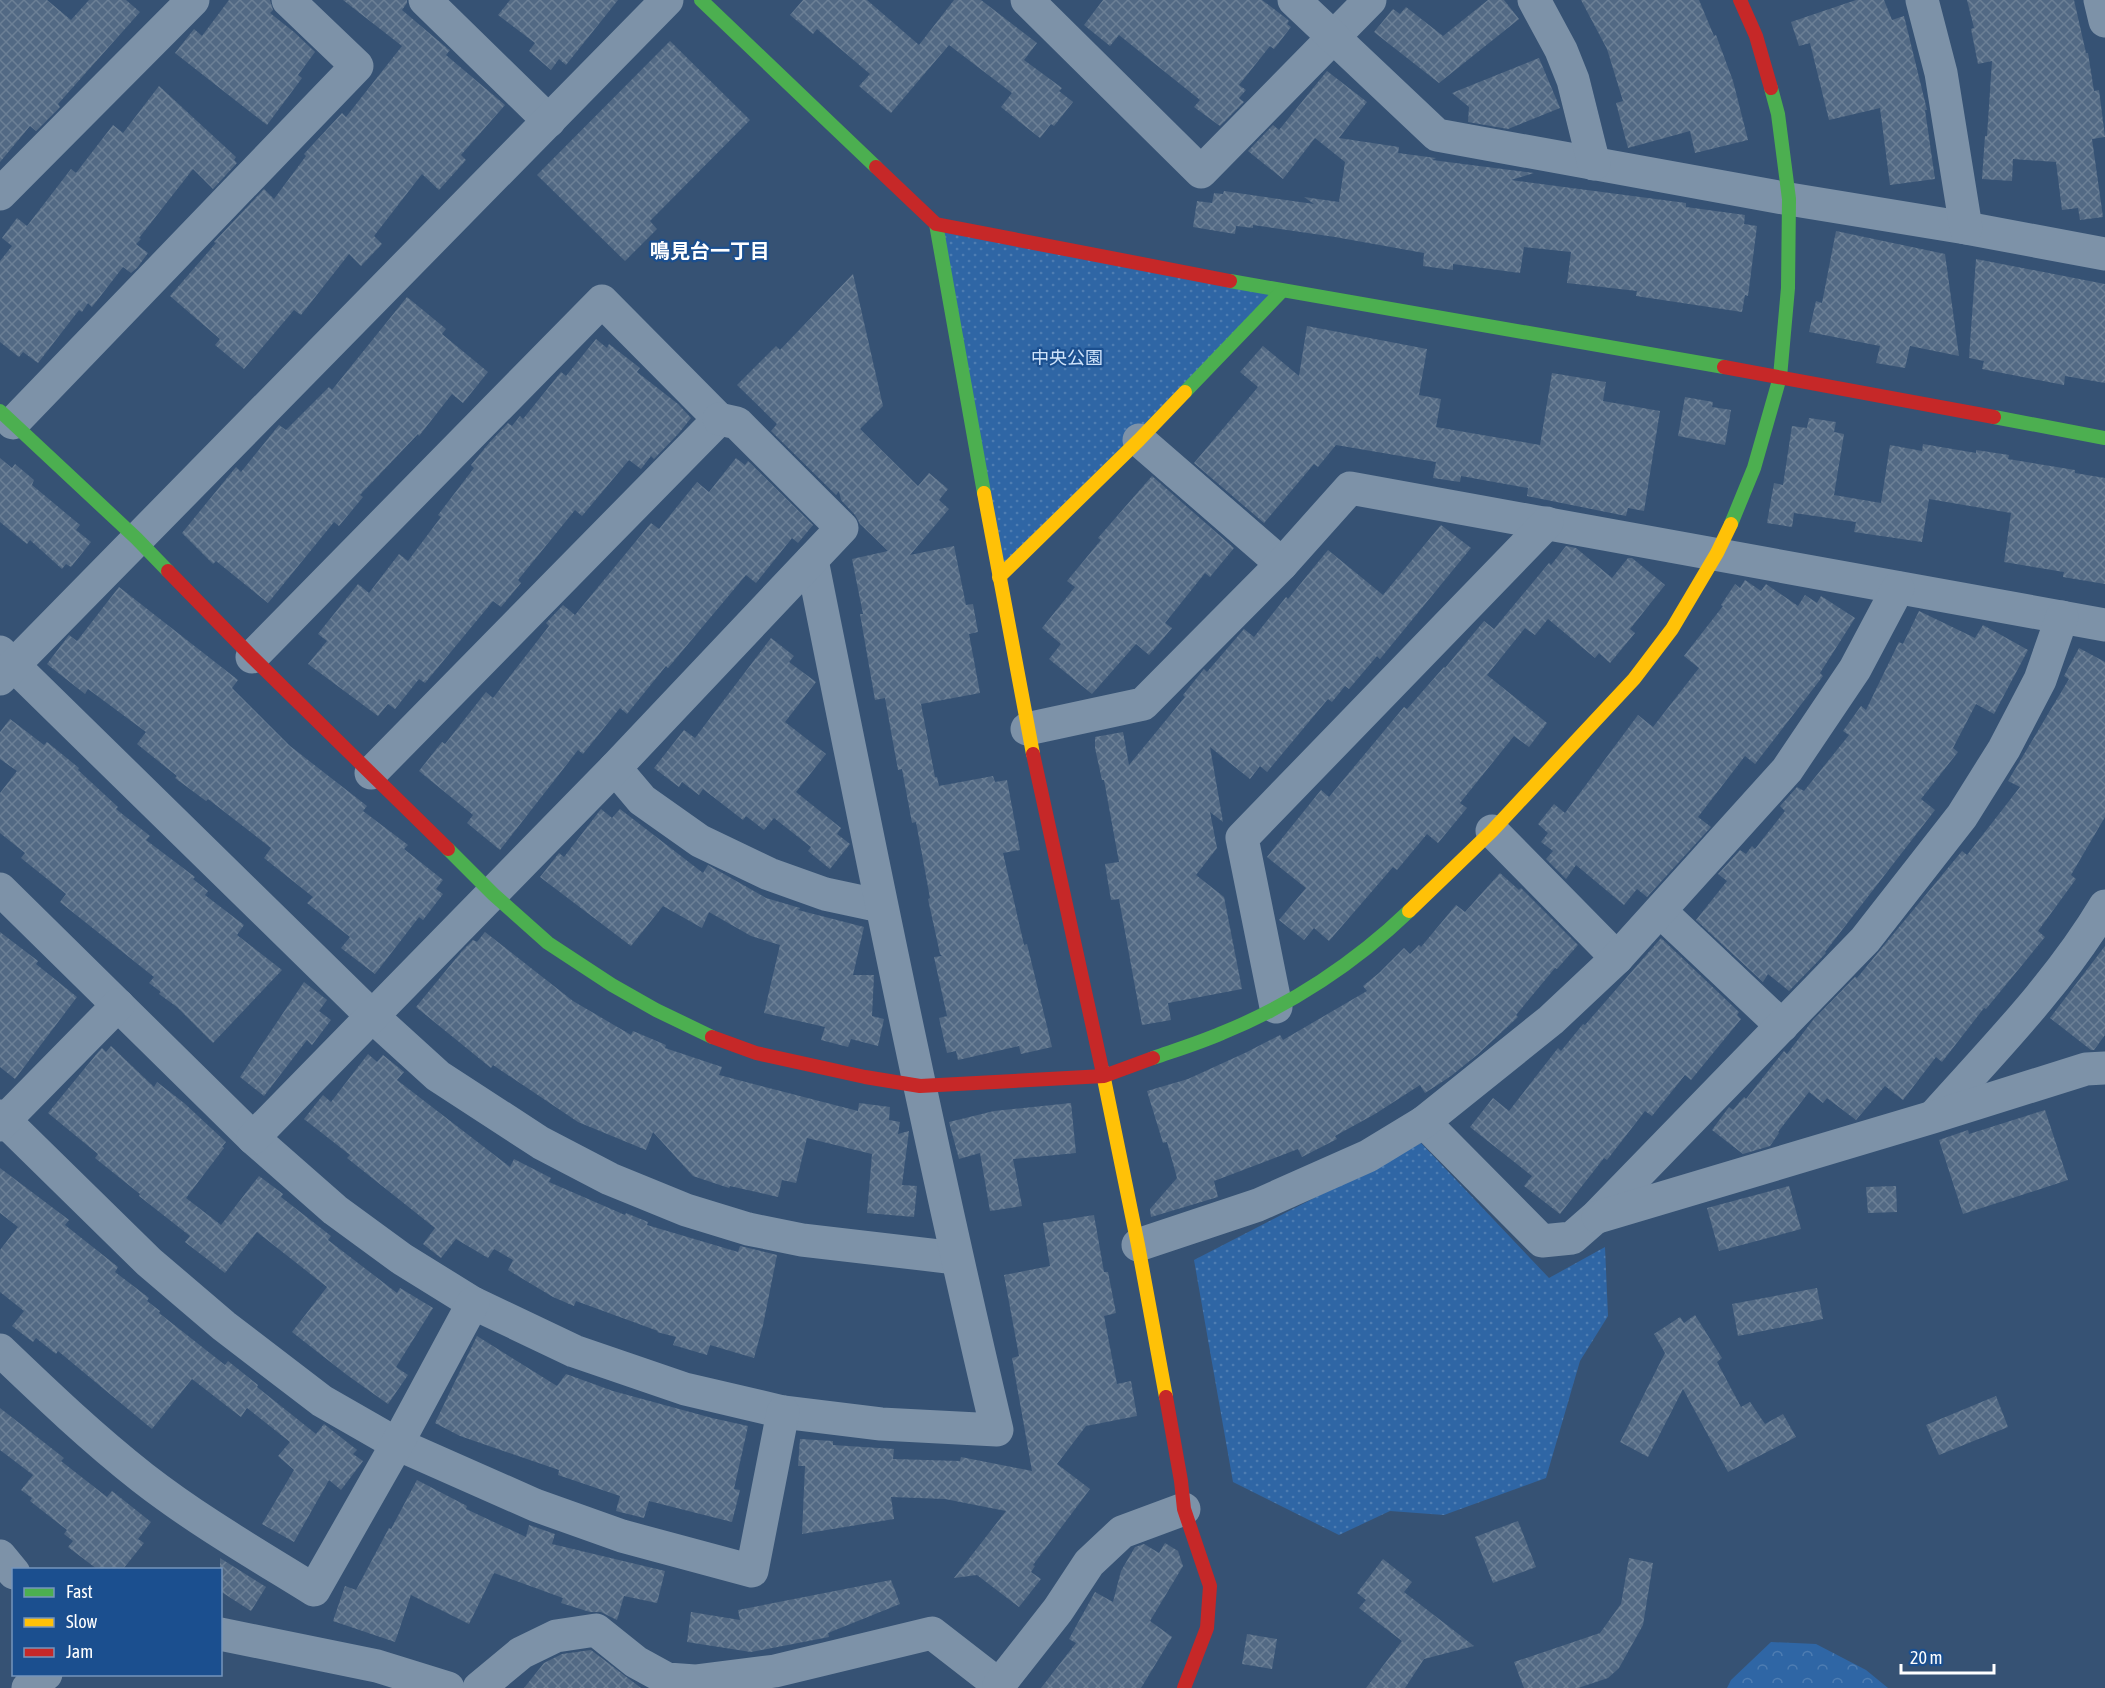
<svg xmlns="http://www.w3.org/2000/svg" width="2105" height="1688" font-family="'Asap Condensed','Noto Sans JP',sans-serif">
<defs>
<pattern id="forest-crowns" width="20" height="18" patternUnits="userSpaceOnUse" patternTransform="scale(1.5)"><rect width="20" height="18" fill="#2f66a5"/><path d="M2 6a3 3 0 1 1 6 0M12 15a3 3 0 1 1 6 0" fill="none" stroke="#4e7db2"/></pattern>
<pattern id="park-dots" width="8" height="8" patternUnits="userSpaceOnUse" patternTransform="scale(1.5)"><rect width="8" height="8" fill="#2f66a5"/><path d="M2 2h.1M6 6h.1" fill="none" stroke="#4e7db2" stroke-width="1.8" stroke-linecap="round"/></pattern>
<pattern id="building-cross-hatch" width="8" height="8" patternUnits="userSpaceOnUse" patternTransform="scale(1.5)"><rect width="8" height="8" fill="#526984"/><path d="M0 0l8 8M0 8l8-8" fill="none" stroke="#6c8096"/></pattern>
</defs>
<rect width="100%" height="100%" fill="#365274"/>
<polygon fill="url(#forest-crowns)" points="1771,1642 1816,1644 1866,1670 1888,1688 1727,1688 1731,1680"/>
<g fill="url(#park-dots)">
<polygon points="936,224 1282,291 999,577"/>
<polygon points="1421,1143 1549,1278 1605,1247 1608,1316 1580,1361 1546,1478 1444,1515 1390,1511 1339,1535 1233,1482 1194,1260"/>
</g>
<g fill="url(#building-cross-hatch)">
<polygon points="0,0 47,0 71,20 89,0 126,0 140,12 58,104 60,107 36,131 30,126 0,162"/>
<polygon points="229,0 270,0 273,10 270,13 294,32 315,52 298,75 302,78 267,125 175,53 194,29 202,36"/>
<polygon points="343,0 407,0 407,3 402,10 448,49 450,50 446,55 505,105 461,155 466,160 439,190 422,174 374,236 382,244 361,266 349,254 301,315 294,310 244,369 215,345 220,339 170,296 216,243 214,242 264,189 274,199 306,156 304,154 342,113 346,117 402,46"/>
<polygon points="510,0 618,0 566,65 559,59 551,70 529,51 535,43 498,15"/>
<polygon points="803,0 867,0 919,45 954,0 981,0 1037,43 1024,60 1062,88 1059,91 1073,102 1054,126 1051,124 1040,138 1001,107 1012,93 949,45 891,113 859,86 870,74 817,29 813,34 790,15"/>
<polygon points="1103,0 1262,0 1287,19 1289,21 1287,24 1291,27 1274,49 1270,46 1239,85 1246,90 1239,98 1244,102 1220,126 1194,107 1200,100 1119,35 1110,46 1084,25"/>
<polygon points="1488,0 1504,0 1519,19 1439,83 1374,32 1393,9 1400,14 1406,7 1443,36"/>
<polygon points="1581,0 1699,0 1714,36 1716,35 1733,81 1748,140 1695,153 1690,131 1628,148 1616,103 1623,101 1607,49"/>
<polygon points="1856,0 1884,0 1892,20 1904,16 1927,110 1925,110 1935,179 1890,185 1880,108 1829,120 1810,43 1799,46 1791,22"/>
<polygon points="1967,0 2074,0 2086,53 2088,53 2094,91 2099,90 2105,137 2092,139 2103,217 2080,220 2078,208 2062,210 2056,162 2013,159 2012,181 1982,179 1985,136 1987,136 1992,61 1978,64 1971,29 1974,28"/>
<polygon points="670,41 750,120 650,221 657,229 625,261 537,175"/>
<polygon points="1539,58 1560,108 1508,129 1468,122 1469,107 1452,93"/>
<polygon points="1327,71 1367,102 1339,138 1399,147 1398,153 1436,158 1432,160 1534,173 1511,180 1686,203 1686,207 1745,215 1744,224 1757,226 1748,296 1745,295 1742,312 1636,296 1637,291 1567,283 1571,252 1524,247 1520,273 1453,264 1453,270 1423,266 1424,253 1335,237 1253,225 1253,228 1236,226 1235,234 1193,227 1197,201 1212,203 1214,193 1223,194 1224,191 1314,204 1304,197 1339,202 1345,162 1315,138 1283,179 1248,151 1273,125 1279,130"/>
<polygon points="159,86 236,157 234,160 237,163 213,189 193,169 139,238 141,239 136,244 148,253 137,268 131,273 123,267 92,307 88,303 82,312 79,310 38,363 23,352 19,357 0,342 0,261 12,246 2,238 17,218 27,226 71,169 76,173 113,125 123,133"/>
<polygon points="1836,231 1945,254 1959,356 1910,346 1905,368 1876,363 1880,346 1809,332 1816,301 1822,303"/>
<polygon points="1976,259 2105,284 2105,383 2065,376 2064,385 1982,369 1984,361 1969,358"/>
<polygon points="853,274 883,406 860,429 918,486 929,473 948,489 939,500 949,509 910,555 954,546 966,605 973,604 978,632 969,634 980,693 921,704 935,777 937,777 939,786 993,776 995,782 1007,780 1020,850 1003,853 1024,945 1027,944 1052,1047 1021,1054 1019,1046 958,1060 956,1051 947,1053 939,1018 947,1016 934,957 942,956 940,954 928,899 930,898 916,822 912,823 902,769 898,770 885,698 875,700 860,614 863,614 852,559 888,551 860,524 855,515 841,500 839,491 836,495 771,431 777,424 737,385 776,346 780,350"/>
<polygon points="407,297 446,329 442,334 488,372 463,403 452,394 419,436 418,434 360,495 363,497 339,526 334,522 268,603 216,561 213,564 182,533 236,467 241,472 279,425 286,430 329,387 332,390"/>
<polygon points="1307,326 1427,349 1419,395 1441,399 1436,427 1540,445 1552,373 1606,382 1603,401 1660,411 1644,511 1628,508 1626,516 1527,496 1528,488 1461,476 1460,482 1433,478 1436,462 1336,445 1318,467 1314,464 1264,523 1194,463 1258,387 1240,372 1263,346 1299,376"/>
<polygon points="596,339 607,348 609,344 640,368 637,372 678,404 691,418 679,433 654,459 651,456 641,469 629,460 582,516 575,510 518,580 521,583 501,607 493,601 425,683 419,679 395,709 388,704 378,716 308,664 327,641 318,634 358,584 369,593 399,554 408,561 441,517 438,515 474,468 471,465 489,443 508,423 512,426 520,416 523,419 561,372 566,376"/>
<polygon points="1685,397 1713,402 1712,407 1731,410 1725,445 1678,436"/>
<polygon points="1809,418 1836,422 1834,432 1844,434 1834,495 1881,503 1890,445 1922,451 1923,444 1976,453 1976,450 2009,455 2008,459 2075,470 2075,473 2105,478 2105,584 2063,577 2064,572 2004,562 2011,513 1929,499 1922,542 1854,532 1856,522 1794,513 1792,527 1767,523 1774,483 1783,485 1792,426 1807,428"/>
<polygon points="0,458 12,468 15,464 34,480 32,485 80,525 76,530 91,542 71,567 66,564 62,569 30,540 27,544 0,522"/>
<polygon points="736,458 745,465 748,461 813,525 798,543 792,538 756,583 746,575 668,668 666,666 627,714 620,708 583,754 578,750 500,850 467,823 473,815 419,771 442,742 445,744 486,692 493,698 549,626 546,623 563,605 575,615 651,523 659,529 697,482 709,492"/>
<polygon points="1152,476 1234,548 1210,577 1205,573 1165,623 1172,628 1149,655 1136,644 1092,694 1049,659 1061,644 1042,628 1075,587 1067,581 1101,540 1098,538"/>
<polygon points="1441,525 1471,548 1380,659 1377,656 1349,689 1345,686 1332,702 1328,699 1267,772 1260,766 1250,779 1210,747 1223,822 1210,812 1217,848 1196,875 1224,897 1242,989 1168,1003 1171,1020 1142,1025 1119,899 1111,900 1105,864 1119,862 1104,780 1102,780 1095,748 1095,737 1123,732 1129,765 1185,697 1183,695 1204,669 1207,672 1244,629 1254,637 1286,597 1288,599 1328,550 1383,595"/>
<polygon points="1566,546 1576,548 1612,578 1628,558 1632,558 1665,585 1630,629 1635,633 1610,663 1599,653 1595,658 1548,619 1535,635 1525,628 1487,675 1547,723 1529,747 1514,736 1460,803 1467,808 1438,843 1427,834 1397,870 1393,867 1329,941 1314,928 1304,940 1279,920 1306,888 1267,857 1321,790 1329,797 1404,707 1407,709 1444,667 1445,668 1484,621 1494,629 1549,563 1551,565"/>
<polygon points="1745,580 1761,591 1766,584 1798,606 1805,595 1817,603 1821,596 1855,618 1820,673 1823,676 1755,764 1745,756 1698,817 1711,827 1647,897 1637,889 1624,905 1576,865 1566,879 1546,859 1553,851 1541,842 1548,833 1538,824 1554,804 1565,813 1638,715 1653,727 1699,668 1684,656 1723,606 1721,605 1735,584 1740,588"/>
<polygon points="119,587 238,680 232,688 290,746 367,806 363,811 408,845 404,849 443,880 436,889 443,894 423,920 419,917 375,974 341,948 350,937 307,903 313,897 264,858 271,848 208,799 206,801 175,778 177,776 137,744 146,732 88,689 85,694 47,664 69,635 77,641"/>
<polygon points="1919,611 1975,638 1983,625 2028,650 1994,714 1976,704 1953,748 1958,752 1921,799 1935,810 1825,952 1826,953 1789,991 1768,974 1763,982 1696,920 1727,881 1718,874 1740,850 1746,854 1752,846 1755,849 1785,811 1780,806 1797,787 1804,791 1849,735 1843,731 1861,706 1866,710 1899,642 1903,644"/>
<polygon points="771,638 794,656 789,662 816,682 785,722 826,754 796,792 841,828 837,834 850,844 830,869 808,851 811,847 774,818 764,830 746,816 743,820 703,789 699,795 682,782 679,787 654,768 684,730 695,738"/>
<polygon points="2079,648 2105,662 2105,817 2071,875 2076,879 2038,931 2045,937 1986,1009 1984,1008 1942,1062 1936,1057 1903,1100 1885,1086 1856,1120 1827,1098 1823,1103 1809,1092 1778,1132 1779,1133 1770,1146 1743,1154 1712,1130 1729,1107 1733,1110 1744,1097 1746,1099 1784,1051 1787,1054 1813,1020 1855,977 1857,978 1962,851 1967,855 2020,787 2008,781 2069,679 2064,676"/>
<polygon points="10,719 44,745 47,742 79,768 78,770 118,807 116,809 150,836 146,840 195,877 193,879 208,891 205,895 244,925 237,935 282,970 213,1043 177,1007 159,994 161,992 149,983 154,977 60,902 66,894 21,858 25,853 0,833 0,793 17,771 0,759 0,732"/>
<polygon points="601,809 612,818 620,809 703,873 708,865 766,898 800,908 798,910 864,927 853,975 874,975 872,1016 884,1019 878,1046 851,1039 848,1047 821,1040 825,1027 764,1013 780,945 751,936 709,912 702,928 663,906 631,946 540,877 559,853 564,857"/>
<polygon points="1500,873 1519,890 1521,888 1578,945 1557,969 1555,968 1516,1015 1518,1017 1477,1055 1451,1076 1425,1093 1420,1085 1375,1114 1335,1136 1337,1139 1302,1157 1298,1149 1214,1181 1218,1197 1151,1217 1150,1209 1177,1178 1167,1142 1163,1143 1147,1091 1188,1079 1247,1052 1280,1035 1283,1040 1367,991 1363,986 1379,973 1404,948 1410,954 1419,945 1421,947 1456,905 1465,912"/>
<polygon points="0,932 38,961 36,964 77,997 15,1079 0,1067"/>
<polygon points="485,932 573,1001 631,1035 633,1031 666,1045 665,1048 722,1067 719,1075 858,1111 859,1103 890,1107 889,1120 900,1122 898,1134 909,1131 902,1185 917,1186 914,1217 867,1213 872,1154 807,1138 796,1183 782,1180 778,1197 730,1186 729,1188 693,1176 653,1132 646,1150 578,1122 493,1065 491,1068 416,1007 462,951 473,940 477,942"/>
<polygon points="1661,938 1739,1012 1737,1015 1741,1019 1691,1080 1685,1075 1652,1116 1645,1111 1607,1160 1604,1158 1560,1214 1524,1186 1532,1176 1470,1127 1493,1098 1509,1111 1558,1048 1561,1051 1583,1024 1585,1025"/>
<polygon points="2105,946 2105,1035 2094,1050 2091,1050 2050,1018"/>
<polygon points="304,982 327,1000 319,1011 331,1020 312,1045 307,1040 264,1096 240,1077"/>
<polygon points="111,1046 154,1087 157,1082 184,1103 226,1142 222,1147 224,1148 186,1198 221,1225 259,1176 283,1194 281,1197 331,1236 328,1240 397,1293 400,1288 433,1308 396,1367 408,1375 388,1404 347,1375 292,1332 327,1287 257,1232 225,1273 185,1242 190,1236 139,1196 140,1194 95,1158 98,1154 48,1113 99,1051 102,1048 106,1052"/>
<polygon points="368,1054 377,1062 383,1055 404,1072 397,1080 510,1167 514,1159 551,1178 549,1182 625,1215 626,1213 648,1222 647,1225 738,1252 740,1246 777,1255 763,1325 754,1358 710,1345 707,1355 673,1345 676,1337 657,1332 658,1331 576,1301 574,1306 553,1297 508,1270 513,1260 494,1249 488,1258 456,1239 441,1258 423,1244 435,1228 347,1158 350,1155 304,1119 323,1095 331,1102"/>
<polygon points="1071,1103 1076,1153 1013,1159 1022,1206 990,1211 980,1153 959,1159 949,1122 994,1111"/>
<polygon points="2045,1110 2068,1180 1963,1214 1939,1140 1968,1130 1969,1134"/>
<polygon points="0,1168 69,1220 65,1225 118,1267 115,1272 149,1298 147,1301 160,1311 159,1313 225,1365 228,1361 258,1385 257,1387 316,1434 324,1424 357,1450 353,1454 363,1461 341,1490 329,1480 294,1542 262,1524 294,1470 278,1456 290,1442 247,1408 241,1417 192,1379 152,1429 58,1351 56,1354 36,1338 33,1342 12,1326 24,1311 0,1292 0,1250 18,1227 0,1213"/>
<polygon points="1789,1186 1801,1229 1719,1251 1707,1208"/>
<polygon points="1896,1186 1897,1212 1868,1213 1866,1187"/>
<polygon points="1094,1215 1104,1272 1108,1272 1116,1313 1104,1316 1117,1384 1131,1381 1137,1416 1086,1426 1057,1464 1090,1489 1033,1565 1035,1566 1031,1572 1041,1579 1019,1607 977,1575 954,1578 1006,1511 945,1499 891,1497 894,1519 802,1534 805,1466 798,1466 800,1439 833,1441 833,1445 894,1449 893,1459 960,1461 961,1457 1032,1471 1012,1358 1019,1356 1004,1275 1050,1266 1043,1223"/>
<polygon points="1817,1288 1823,1319 1738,1336 1732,1304"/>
<polygon points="1695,1315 1722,1358 1717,1362 1741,1407 1750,1402 1765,1424 1783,1414 1796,1437 1728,1472 1683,1389 1648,1457 1620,1442 1665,1353 1654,1334 1680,1317 1684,1323"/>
<polygon points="477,1336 557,1386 566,1374 613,1391 712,1418 748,1426 734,1489 740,1490 732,1522 649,1501 644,1518 616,1511 620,1496 558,1475 559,1470 460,1436 435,1423"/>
<polygon points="1996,1396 2008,1427 1939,1455 1926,1425"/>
<polygon points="0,1408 64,1458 61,1461 107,1497 112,1491 151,1522 138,1539 144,1543 123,1569 97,1569 68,1547 73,1541 64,1534 67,1530 30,1501 32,1498 21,1490 33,1475 0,1450"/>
<polygon points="417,1480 467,1506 466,1509 526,1537 529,1525 555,1534 552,1544 665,1571 657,1603 624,1596 617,1620 601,1612 590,1612 561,1603 563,1598 494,1573 469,1624 411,1595 395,1642 333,1621 345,1586 356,1590 389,1528 391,1529"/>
<polygon points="1518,1521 1536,1567 1493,1583 1475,1537"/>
<polygon points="1165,1543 1178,1551 1183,1566 1150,1621 1172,1637 1141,1688 1041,1688 1076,1643 1069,1639 1095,1592 1113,1602 1121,1571 1135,1547 1144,1544 1159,1553"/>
<polygon points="220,1558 266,1587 251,1611 220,1591"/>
<polygon points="1629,1558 1653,1563 1643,1625 1619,1668 1608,1678 1578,1688 1524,1688 1514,1662 1600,1633 1621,1604"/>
<polygon points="1383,1559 1412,1582 1404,1592 1474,1646 1424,1659 1405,1688 1366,1688 1402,1641 1359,1608 1366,1600 1357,1593"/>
<polygon points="891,1580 900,1604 828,1633 829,1637 751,1652 687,1642 691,1612 740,1620 738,1610"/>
<polygon points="1247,1634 1277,1639 1272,1669 1242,1664"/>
<polygon points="591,1650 641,1688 524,1688 544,1663 562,1654"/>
</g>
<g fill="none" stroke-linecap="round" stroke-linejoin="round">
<g stroke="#7d92a8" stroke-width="33">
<polyline points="425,0 549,121"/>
<polyline points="1027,0 1201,172 1370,0"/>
<polyline points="1294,0 1437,135 1789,199 1966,228 2105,254"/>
<polyline points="1534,0 1561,50 1573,80 1594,164"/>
<polyline points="1922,0 1941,73 1966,228"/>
<polyline points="2100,0 2105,21"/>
<polyline points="0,194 193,0"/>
<polyline points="13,423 357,66 288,0"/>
<polyline points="1139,440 1282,564"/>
<polyline points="0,652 372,1016 438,1076 541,1143 610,1179 686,1210 748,1229 802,1240 956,1258"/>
<polyline points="252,657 602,301 719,419 371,773"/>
<polyline points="0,679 667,0"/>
<polyline points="1027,729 1143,704 1282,564 1350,488 2105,625"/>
<polyline points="615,768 642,800 700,841 769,874 825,894 881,906"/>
<polyline points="1492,831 1617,958"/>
<path d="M0,889L253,1138L335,1210L402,1259L473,1303L574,1351L685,1389L783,1412L881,1424L997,1430C929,1142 870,851 812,560"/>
<polyline points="1660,911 1782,1026"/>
<polyline points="1276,1007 1242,838 1547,523"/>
<polyline points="0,1116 149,1262 224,1326 322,1401 397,1444 535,1505 622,1536 752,1571 783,1412"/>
<path d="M1934,1116C1994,1049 2059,983 2105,906"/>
<polyline points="1424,1122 1542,1241 1572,1238 1596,1217 1865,940 1962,816 2004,749 2040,680 2062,617"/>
<polyline points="0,1125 118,1005"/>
<polyline points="253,1138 615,768 842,528 737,423 719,419"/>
<polyline points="1598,1217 1933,1117 2086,1069 2105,1068"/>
<polyline points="1138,1245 1258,1205 1368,1156 1424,1122 1551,1020 1617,958 1787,770 1855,669 1898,588"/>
<path d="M0,1350C46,1394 92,1438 143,1478C197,1520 256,1554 314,1590L397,1444L473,1303"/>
<polyline points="0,1556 14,1573"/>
<polyline points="220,1634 377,1666 448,1688"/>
<polyline points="28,1688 46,1674"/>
<polyline points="479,1688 521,1653 556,1636 596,1630 636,1662 667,1679 695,1681 775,1671 932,1633 999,1685"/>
<polyline points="999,1688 999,1685 1058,1610 1089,1563 1122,1532 1184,1509"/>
</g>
<g stroke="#4caf50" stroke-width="14">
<polyline points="701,0 876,167"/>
<polyline points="936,224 984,493"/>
<polyline points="1230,281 1724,367"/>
<polyline points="1185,392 1282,291"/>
<polyline points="0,411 136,538 168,571"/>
<polyline points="1994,417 2105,438"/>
<polyline points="1731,524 1754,468 1780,377 1788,288 1789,199 1778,114 1771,88"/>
<polyline points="448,849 493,894 548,943 612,985 656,1010 712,1037"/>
<path d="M1153,1058C1176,1050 1199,1043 1222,1033C1290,1006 1356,962 1409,911"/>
</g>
<g stroke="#ffc107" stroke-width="14">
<polyline points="984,493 1033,754"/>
<polyline points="999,577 1139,440 1185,392"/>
<polyline points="1409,911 1492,831 1634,679 1672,629 1717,553 1731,524"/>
<polyline points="1102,1069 1138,1245 1166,1397"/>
</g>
<g stroke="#c62828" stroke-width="14">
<polyline points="1740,0 1756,36 1771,88"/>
<polyline points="876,167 936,224 1230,281"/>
<polyline points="1724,367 1994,417"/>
<polyline points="168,571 252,657 448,849"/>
<polyline points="1033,754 1102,1069"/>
<polyline points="712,1037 756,1053 865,1077 920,1086 1104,1076 1153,1058"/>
<polyline points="1166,1397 1181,1481 1184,1509 1210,1586 1207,1628 1184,1688"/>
</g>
</g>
<g text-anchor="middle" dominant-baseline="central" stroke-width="4.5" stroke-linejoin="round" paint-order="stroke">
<g font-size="18" fill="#cfe3fa" stroke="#1b4f8f">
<text x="1067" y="357">中央公園</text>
</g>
<g font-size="20" font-weight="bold" fill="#fff" stroke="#1b4f8f">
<text x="710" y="250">鳴見台一丁目</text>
</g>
</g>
<rect x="12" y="1568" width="210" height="108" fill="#1b4f8f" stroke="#7695bc" stroke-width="1.5"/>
<rect x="24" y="1588" width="30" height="9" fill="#4caf50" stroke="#7695bc" stroke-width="1.5"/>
<text x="66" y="1598" font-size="18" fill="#ffffff">Fast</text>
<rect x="24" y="1618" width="30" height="9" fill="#ffc107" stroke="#7695bc" stroke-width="1.5"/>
<text x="66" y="1628" font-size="18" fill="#ffffff">Slow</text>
<rect x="24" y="1648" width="30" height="9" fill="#c62828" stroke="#7695bc" stroke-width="1.5"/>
<text x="66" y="1658" font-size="18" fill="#ffffff">Jam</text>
<path d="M1901 1664v9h93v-9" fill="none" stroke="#ffffff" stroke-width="3"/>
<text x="1910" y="1664" font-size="18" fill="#ffffff" stroke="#1b4f8f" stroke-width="4.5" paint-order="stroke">20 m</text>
</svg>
